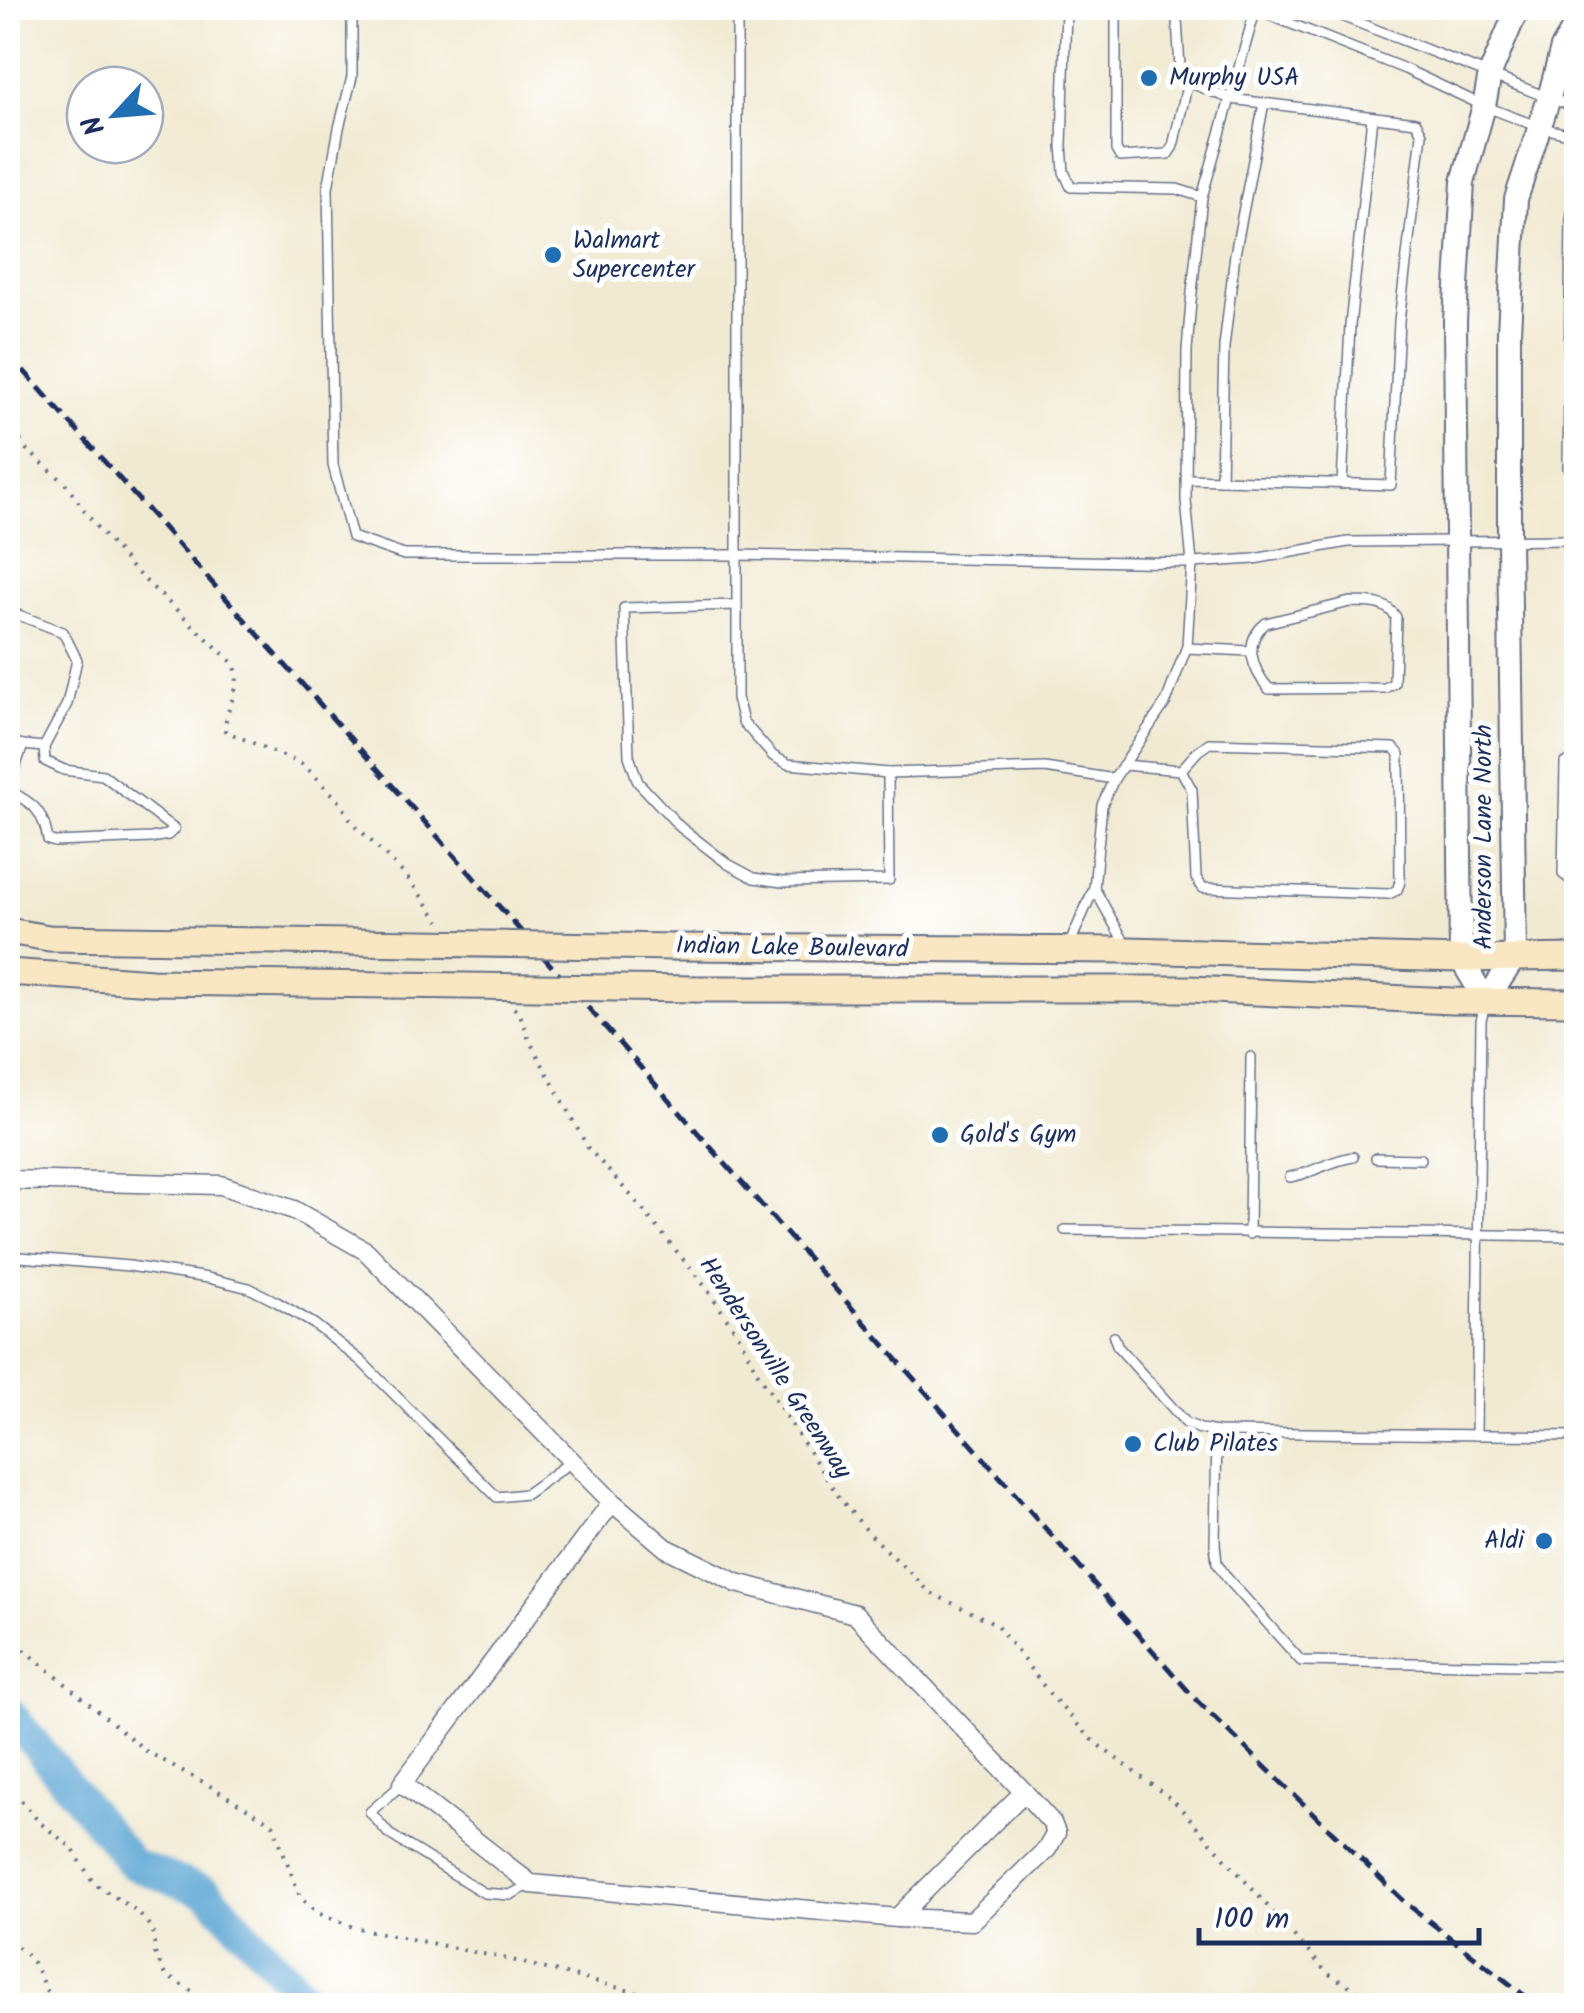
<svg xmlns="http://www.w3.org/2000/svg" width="1584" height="2013" font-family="Kalam,sans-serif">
<rect width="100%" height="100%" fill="#fff"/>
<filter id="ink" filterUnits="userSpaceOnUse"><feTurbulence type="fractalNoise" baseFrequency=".01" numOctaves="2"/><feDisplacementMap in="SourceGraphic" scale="20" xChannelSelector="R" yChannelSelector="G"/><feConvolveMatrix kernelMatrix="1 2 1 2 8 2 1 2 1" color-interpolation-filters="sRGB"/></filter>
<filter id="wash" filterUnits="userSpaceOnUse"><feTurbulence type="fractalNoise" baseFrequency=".0048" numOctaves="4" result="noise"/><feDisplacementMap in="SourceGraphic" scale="40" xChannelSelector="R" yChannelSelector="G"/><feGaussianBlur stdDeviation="2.25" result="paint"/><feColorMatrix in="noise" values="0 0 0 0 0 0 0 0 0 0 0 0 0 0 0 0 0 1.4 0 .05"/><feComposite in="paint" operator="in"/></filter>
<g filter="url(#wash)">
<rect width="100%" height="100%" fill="#f1ead3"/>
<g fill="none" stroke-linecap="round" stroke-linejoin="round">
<polyline stroke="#5ca5d3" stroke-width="32" points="8,1711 132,1864 208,1893 314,2006"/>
</g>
</g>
<g filter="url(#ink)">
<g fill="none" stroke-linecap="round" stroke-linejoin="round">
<defs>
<g id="service">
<polyline points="352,8 352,77 339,128 328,188 333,465 352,537 404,555 736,555 1192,563 1254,559 1348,542 1576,540"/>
<polyline points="737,8 737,698 743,722 773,756 788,764 888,773 1045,768 1114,779"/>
<polyline points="1066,8 1062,145 1064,172 1071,187 1177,189 1202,197"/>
<polyline points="1130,8 1116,16 1116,150 1120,157 1168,154 1173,146 1188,82"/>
<polyline points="1168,8 1177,20 1180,68 1188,82 1231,99 1416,122 1422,134 1399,321 1391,485 1187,479"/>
<polyline points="1321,8 1549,98 1576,107"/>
<polyline points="1254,9 1405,69 1484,106 1539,127 1576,136"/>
<polyline points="1576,191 1571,219 1568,468 1576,482"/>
<polyline points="1221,480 1224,347 1235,254 1264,103"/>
<polyline points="1342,484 1350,326 1372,117"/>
<path d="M1350,602C1368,603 1385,600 1396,617L1394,683L1385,688L1269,689C1252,669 1242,642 1266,623Z"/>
<polyline points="737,605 624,608 629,756 638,782 680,827 728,864 754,878 782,882 889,880 888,773"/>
<polyline points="8,611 63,632 77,660 67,704 44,747 23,745 8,741"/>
<polyline points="1187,648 1250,651"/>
<polyline points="1576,759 1565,763 1563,874 1576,884"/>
<polyline points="1123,765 1181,770 1192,790 1196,878 1203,888 1389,894 1397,890 1400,882 1399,754 1394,748 1209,743 1198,751 1181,770"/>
<polyline points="8,788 23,745"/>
<path d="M8,790C34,804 43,810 48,840L55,842L151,838L168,835L174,829L103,775L64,770L45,761L44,747"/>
<polyline points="1094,888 1127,947"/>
<polyline points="1068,948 1094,888 1102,805 1114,779 1166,702 1187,646 1192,563 1186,500 1187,350 1191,302 1202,197 1256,8"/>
<polyline points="1376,1158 1421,1159"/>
<path d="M1290,1177C1312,1174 1330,1160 1353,1157"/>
<polyline points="1065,1230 1576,1236"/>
<polyline points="1249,1234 1251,1057"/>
<polyline points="8,1256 129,1266 208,1278 249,1288 277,1302 314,1324 361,1361 497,1497 526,1494 572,1461"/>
<polyline points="1114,1337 1118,1347 1186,1423 1200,1429 1217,1432 1576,1436"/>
<polyline points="1217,1432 1215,1544 1217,1563 1227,1578 1301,1661 1576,1666"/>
<polyline points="1476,1435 1481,1021 1485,1004"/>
<polyline points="401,1785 370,1812 389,1834 484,1893 510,1895 531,1884"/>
</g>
<g id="minor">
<polyline points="8,1180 221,1185 294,1210 366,1251 612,1502 666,1548 737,1583 855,1614 1024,1792 897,1918 531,1884 402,1784 612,1502"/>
<polyline points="897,1918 972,1921 1047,1849 1056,1833 1052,1823 1024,1792"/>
</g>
<polyline id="tertiary" points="1520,8 1511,24 1490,74 1484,106 1463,182 1455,321 1461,959 1486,1001 1515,957 1509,540 1509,332 1516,199 1549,98 1562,48 1576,24"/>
<g id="secondary">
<polyline points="8,931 49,938 351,942"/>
<polyline points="675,947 1129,950 1461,959 1576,957"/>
<polyline points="8,972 152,982 392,985"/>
<polyline points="696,989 1190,989 1452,1001 1576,1002"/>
</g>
</defs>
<use href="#service" stroke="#667087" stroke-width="12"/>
<use href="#minor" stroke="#667087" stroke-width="21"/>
<use href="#tertiary" stroke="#667087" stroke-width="26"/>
<use href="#secondary" stroke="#667087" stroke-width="29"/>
<g stroke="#667087" stroke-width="4" stroke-dasharray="2.5 8" stroke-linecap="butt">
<path d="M8,423L26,449L64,482L98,529L132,568L234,664C244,688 224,708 225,731L304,765L340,802L352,822L406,876L440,921"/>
<polyline points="514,1008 520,1014 529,1040 588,1148 635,1200 704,1285 739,1336 757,1372 841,1500 869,1533 931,1593 996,1624 1049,1693 1076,1723 1098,1745 1175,1802 1327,1973 1385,2006"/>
<polyline points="8,1636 146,1751 205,1783 273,1824 300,1897 318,1913 353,1927 512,1960 688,2006"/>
<polyline points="8,1784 39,1822 72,1848 91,1879 98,1886 135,1910 147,1922 153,1933 155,1953 165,1975 197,1994 204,2006"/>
<path d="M8,1942C43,1956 36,1986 58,2006"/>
</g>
<use href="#service" stroke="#fff" stroke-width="9"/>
<use href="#minor" stroke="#fff" stroke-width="18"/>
<use href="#tertiary" stroke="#fff" stroke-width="22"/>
<use href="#secondary" stroke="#f9e7c3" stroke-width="25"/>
<polyline stroke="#1b2f5e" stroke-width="5" stroke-dasharray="15 8" stroke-linecap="butt" points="8,353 454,855 1197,1701 1407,1904 1538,2006"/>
<defs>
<g id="secondary-bridge">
<polyline points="351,942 675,947"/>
<polyline points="392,985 696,989"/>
</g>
</defs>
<use href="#secondary-bridge" stroke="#667087" stroke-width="29" stroke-linecap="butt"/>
<use href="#secondary-bridge" stroke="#f9e7c3" stroke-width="25"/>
</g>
</g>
<g fill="#1f6fb2" stroke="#fff" stroke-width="4">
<circle cx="1149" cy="78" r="10"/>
<circle cx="553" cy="255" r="10"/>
<circle cx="940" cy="1135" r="10"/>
<circle cx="1133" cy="1444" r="10"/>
<circle cx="1544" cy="1541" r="10"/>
</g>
<g text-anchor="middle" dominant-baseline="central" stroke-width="10" stroke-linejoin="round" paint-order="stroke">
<g font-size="25" fill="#1b2f5e" stroke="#fff" text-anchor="start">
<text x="1169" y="78">Murphy USA</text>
<text x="573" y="241">Walmart<tspan x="573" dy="29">Supercenter</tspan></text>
<text x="960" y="1135">Gold's Gym</text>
<text x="1153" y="1444">Club Pilates</text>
<text x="1524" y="1541" text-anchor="end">Aldi</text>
</g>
<g font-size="25" fill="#1b2f5e" stroke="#fff">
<text transform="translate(1484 837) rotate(-90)">Anderson Lane North</text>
<text transform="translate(792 948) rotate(1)">Indian Lake Boulevard</text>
<text transform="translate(775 1368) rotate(57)">Hendersonville Greenway</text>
</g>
</g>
<rect width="1584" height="2013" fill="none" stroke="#fff" stroke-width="40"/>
<g transform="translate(115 115) rotate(244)"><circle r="48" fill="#ffffff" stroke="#a4acbf" stroke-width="2.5"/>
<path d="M0-8L18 38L0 25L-18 38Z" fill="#1f6fb2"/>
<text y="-15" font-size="28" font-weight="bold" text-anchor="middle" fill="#1b2f5e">N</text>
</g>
<path d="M1199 1928v15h280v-15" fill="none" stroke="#1b2f5e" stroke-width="5"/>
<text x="1214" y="1928" font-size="30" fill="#1b2f5e" stroke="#ffffff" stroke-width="8" paint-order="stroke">100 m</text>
</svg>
